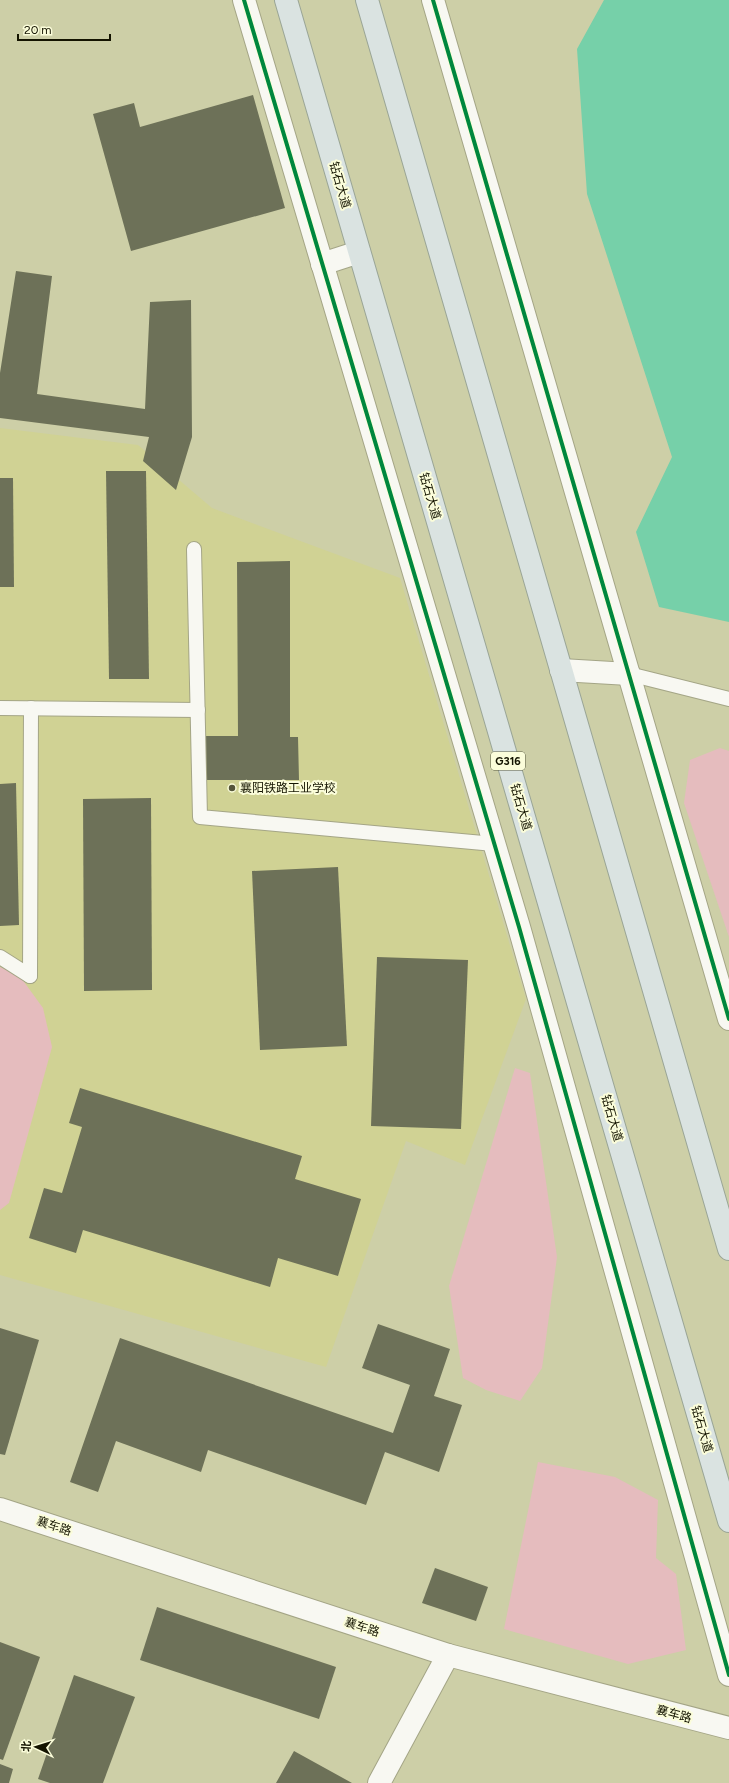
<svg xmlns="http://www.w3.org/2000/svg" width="729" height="1783" font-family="Figtree,'Noto Sans SC',sans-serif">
<rect width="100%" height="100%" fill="#cdcfa7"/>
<polygon fill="#d0d294" points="0,428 138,445 212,508 400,578 526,999 465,1165 406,1141 326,1367 0,1275"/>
<g fill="#e5bcbe">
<polygon points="720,748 729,751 729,937 684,803 690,760"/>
<polygon points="0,967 19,975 43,1008 52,1047 9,1203 0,1210"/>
<polygon points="515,1068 530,1073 557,1257 542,1368 520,1401 486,1390 463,1378 449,1286"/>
<polygon points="538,1462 615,1477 658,1500 656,1558 676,1574 686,1650 628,1664 504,1629"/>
</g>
<polygon fill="#76d0a9" points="604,0 729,0 729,622 659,607 636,532 672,457 587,194 577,49"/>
<g fill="#6d7158">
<polygon points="253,95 285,208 131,251 93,114 134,103 140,127"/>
<polygon points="16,271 52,276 37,394 145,409 150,302 191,300 192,437 176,490 143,461 149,437 0,418 0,373"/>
<polygon points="106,471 146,471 149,679 109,679"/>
<polygon points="0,478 13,478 14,587 0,587"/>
<polygon points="290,561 290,737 298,737 299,780 204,780 204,736 238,736 237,562"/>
<polygon points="16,783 19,925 0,926 0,784"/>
<polygon points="151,798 152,990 84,991 83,799"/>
<polygon points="338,867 347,1046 260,1050 252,871"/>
<polygon points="377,957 468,960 461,1129 371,1126"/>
<polygon points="80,1088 302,1156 295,1179 361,1199 338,1276 278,1258 270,1287 83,1230 76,1253 29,1238 44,1188 62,1193 82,1127 69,1123"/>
<polygon points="378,1324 450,1349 434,1396 462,1405 439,1472 385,1452 366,1505 208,1450 201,1472 116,1441 98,1492 70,1482 120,1338 393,1433 410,1385 362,1368"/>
<polygon points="0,1328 39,1340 5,1455 0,1454"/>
<polygon points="435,1568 488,1587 476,1621 422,1603"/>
<polygon points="157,1607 336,1667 319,1719 140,1660"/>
<polygon points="0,1642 40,1657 3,1760 0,1759"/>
<polygon points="74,1675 135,1697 103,1783 50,1783 38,1779"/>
<polygon points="294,1751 352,1783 276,1783"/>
<polygon points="0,1764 13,1769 9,1783 0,1783"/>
</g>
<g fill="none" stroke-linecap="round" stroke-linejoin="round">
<defs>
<g id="lane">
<polyline points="194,549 200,817 494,844"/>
<polyline points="629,674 729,699"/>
<polyline points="0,708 198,710"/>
<polyline points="0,957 30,976"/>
<polyline points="30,976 31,708"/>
</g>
<polyline id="street" points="379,1783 448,1655"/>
<g id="secondary">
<polyline points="244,0 519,927 729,1675"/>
<polyline points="433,0 729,1019"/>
<polyline points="322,264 359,252"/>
<polyline points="561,670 629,674"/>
<polyline points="0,1509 448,1655 729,1728"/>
</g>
<g id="highway">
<polyline points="286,0 729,1521"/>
<polyline points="367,0 729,1249"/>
</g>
</defs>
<use href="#lane" stroke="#a4a586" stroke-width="16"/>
<use href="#street" stroke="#a4a586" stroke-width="24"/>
<use href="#secondary" stroke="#a4a586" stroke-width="24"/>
<use href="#highway" stroke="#9aa596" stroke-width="24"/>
<use href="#lane" stroke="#f8f8f2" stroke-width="14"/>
<use href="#street" stroke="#f8f8f2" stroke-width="22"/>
<use href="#secondary" stroke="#f8f8f2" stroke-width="22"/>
<use href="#highway" stroke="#dae3e1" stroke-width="22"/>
<defs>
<g id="cycleway">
<polyline points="244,0 519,927 729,1675"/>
<polyline points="433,0 729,1019"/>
</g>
</defs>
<use href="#cycleway" stroke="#fbfdda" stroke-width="6"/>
<use href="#cycleway" stroke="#00873e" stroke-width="4"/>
</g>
<circle fill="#55553a" stroke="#fbfdda" stroke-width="1.5" cx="232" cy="788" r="4"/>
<g text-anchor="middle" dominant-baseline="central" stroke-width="4" stroke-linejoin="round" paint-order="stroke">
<rect fill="#fbfdda" stroke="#595a41" stroke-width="1" x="491" y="752" width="34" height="18" rx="3"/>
<g font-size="11" font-weight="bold" fill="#141400">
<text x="508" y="761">G316</text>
</g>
<g font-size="12" fill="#141400" stroke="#fbfdda">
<text transform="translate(340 185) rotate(74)">钻石大道</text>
<text transform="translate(430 496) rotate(74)">钻石大道</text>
<text transform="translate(521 807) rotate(74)">钻石大道</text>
<text transform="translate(612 1118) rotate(74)">钻石大道</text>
<text transform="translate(702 1429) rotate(74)">钻石大道</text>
<text transform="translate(54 1526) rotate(18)">襄车路</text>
<text transform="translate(362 1627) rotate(18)">襄车路</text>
<text transform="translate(674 1714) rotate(15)">襄车路</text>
</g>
<g font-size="12" fill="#141400" stroke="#fbfdda" text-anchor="start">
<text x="240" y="788">襄阳铁路工业学校</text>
</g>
</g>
<g transform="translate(36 1747) rotate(274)" stroke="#fbfdda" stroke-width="3" paint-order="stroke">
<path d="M0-3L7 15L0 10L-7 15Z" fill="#141400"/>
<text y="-6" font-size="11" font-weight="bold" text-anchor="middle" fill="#141400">北</text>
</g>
<path d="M18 34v6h92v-6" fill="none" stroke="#141400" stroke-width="2"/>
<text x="24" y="34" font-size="12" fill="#141400" stroke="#fbfdda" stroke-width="3" paint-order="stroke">20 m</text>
</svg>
